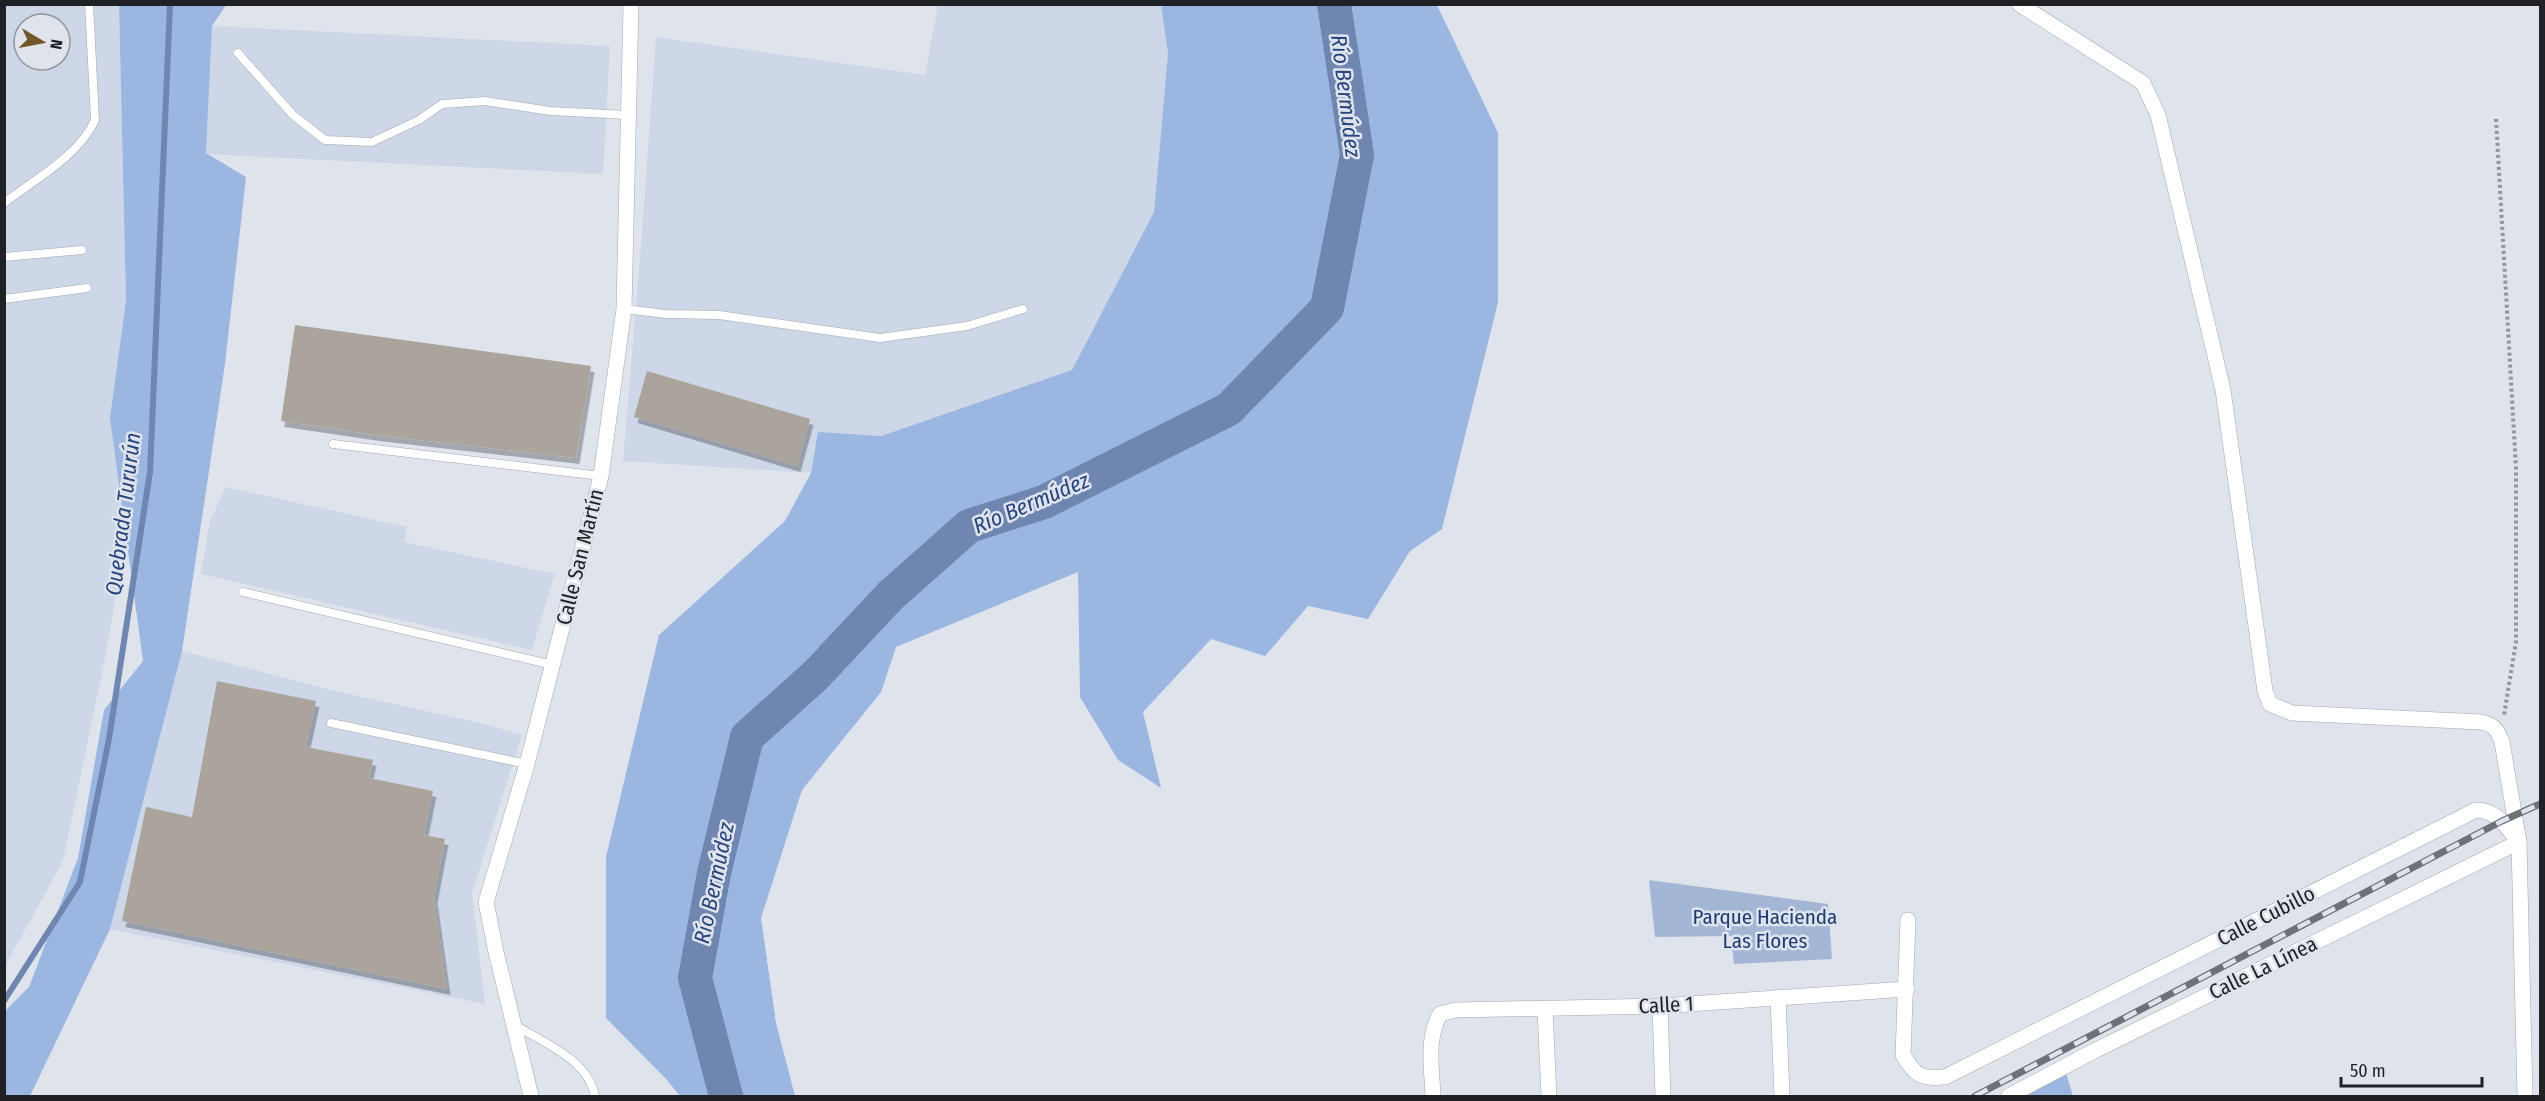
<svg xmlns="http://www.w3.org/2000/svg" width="2545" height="1101" font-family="'Fira Sans Condensed',sans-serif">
<defs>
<filter id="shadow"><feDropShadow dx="3.5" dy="6" stdDeviation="0" flood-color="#0004"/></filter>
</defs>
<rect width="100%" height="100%" fill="#dee3ec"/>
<g fill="#ced7e7" fill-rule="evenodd">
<path d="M5,5H119L129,432L119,578L105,658L63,861L5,966ZM24,24H60V60H24Z"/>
<polygon points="938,5 1161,5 1168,53 1154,212 1072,370 881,436 819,433 811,473 623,461 640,259 656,37 925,75"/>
<polygon points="212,26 610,46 603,174 206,154"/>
<polygon points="226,487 407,527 404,542 555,574 532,650 201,574 210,521"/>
<polygon points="182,651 331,690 480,723 522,735 472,893 485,1004 110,929"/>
</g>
<polygon fill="#a4b6d5" points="1649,880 1828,904 1832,959 1734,964 1731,936 1655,937"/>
<g fill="#9cb6e2">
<polygon points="119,5 226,5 212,26 206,153 246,177 225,364 182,651 110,929 30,1096 5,1096 5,1011 29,987 78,858 104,710 143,661 110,418 126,301"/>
<polygon points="1161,5 1437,5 1498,133 1498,302 1442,529 1410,551 1368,619 1308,606 1265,656 1211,639 1143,712 1161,788 1118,760 1080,697 1078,572 896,647 881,692 802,790 761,918 776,1023 795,1096 680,1096 666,1079 606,1018 606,857 659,635 785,521 811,473 818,432 881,436 1072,370 1154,212 1168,53"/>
<polygon points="2066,1073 2073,1096 2022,1096"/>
</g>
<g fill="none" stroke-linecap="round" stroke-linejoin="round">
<polyline stroke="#6e86b0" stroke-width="6" points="4,1001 80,882 109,739 150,472 170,4"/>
<polyline stroke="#6e86b0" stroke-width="34" points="726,1096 695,978 714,873 747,737 816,675 890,596 969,526 1044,502 1229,409 1327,308 1357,155 1334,4"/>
</g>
<g fill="#aaa49c" filter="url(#shadow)">
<polygon points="295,325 591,366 576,458 376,435 281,421"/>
<polygon points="647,371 810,419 797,466 634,417"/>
<polygon points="217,681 316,701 306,747 373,760 369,778 433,791 424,835 445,839 434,897 447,989 122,921 146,807 192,817"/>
</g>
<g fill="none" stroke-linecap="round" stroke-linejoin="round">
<defs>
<g id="service">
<polyline points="238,53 293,115 325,140 372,142 419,120 442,104 485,101 550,111 627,115"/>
<path d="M4,203C35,179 79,156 95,120L89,4"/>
<polyline points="4,257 82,250"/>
<polyline points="4,299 87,288"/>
<polyline points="624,309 666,314 719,315 880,338 967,326 1023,309"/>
<polyline points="333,444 601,476"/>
<polyline points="243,592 553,665"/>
<polyline points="331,723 527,764"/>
<path d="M516,1026C545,1043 588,1060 595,1096"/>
</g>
<g id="minor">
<path d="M1908,920L1903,1055C1915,1076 1921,1079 1945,1077L2476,810C2497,810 2507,828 2519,842L2525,1096"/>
<polyline points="1778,997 1782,1096"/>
<polyline points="1660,1006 1663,1096"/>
<polyline points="1545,1010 1549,1096"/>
<polyline points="531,1096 496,952 486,902 527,764 601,476 624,309 631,4"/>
<path d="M1433,1096C1432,1069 1426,1039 1440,1014L1455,1010L1660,1006L1907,989"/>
<path d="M2009,1096L2094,1051L2519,842L2502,742C2497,729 2494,725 2481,722L2292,713L2270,704L2265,691L2223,390L2158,115L2143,83L2019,4"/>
</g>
</defs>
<use href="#service" stroke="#a2a7b0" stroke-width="9"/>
<use href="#minor" stroke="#a2a7b0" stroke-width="16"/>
<polyline stroke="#92969c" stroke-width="4" stroke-dasharray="3 3" stroke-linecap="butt" points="2496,119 2516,468 2516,642 2504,715"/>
<use href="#service" stroke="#fff" stroke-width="8"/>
<use href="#minor" stroke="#fff" stroke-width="15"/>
<defs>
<polyline id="rail" points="1975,1096 2502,821 2540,804"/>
</defs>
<use href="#rail" stroke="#6e7177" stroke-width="7"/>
<use href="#rail" stroke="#dee3ec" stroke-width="4.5" stroke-dasharray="14" stroke-linecap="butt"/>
</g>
<g text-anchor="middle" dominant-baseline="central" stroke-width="5" stroke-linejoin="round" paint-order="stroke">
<g font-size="21" fill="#1f2124" stroke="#dee3ec">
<text transform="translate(580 557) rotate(-76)">Calle San Martín</text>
<text transform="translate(2266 916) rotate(-27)">Calle Cubillo</text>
<text transform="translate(2263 968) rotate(-26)">Calle La Línea</text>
<text transform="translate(1666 1005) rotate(-3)">Calle 1</text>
</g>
<g font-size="21" fill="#1e3c71" stroke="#dee3ec">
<text x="1765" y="917">Parque Hacienda<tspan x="1765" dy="24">Las Flores</tspan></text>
</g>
<g font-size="22" font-style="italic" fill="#27457c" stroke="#dee3ec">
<text transform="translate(1346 96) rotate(83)">Río Bermúdez</text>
<text transform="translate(1031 503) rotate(-23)">Río Bermúdez</text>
<text transform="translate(123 514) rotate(-83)">Quebrada Tururún</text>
<text transform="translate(714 883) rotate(-78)">Río Bermúdez</text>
</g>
</g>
<rect width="2545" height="1101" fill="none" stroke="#1f2124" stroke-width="12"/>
<g transform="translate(42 42) rotate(100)"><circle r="28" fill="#dee3ec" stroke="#92959c" stroke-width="1.5"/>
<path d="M0-4.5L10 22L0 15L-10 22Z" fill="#715628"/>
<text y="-9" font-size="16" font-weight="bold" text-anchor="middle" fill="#1f2124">N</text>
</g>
<path d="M2341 1077v9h141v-9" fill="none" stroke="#1f2124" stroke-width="3"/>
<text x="2350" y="1077" font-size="18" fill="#1f2124" stroke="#dee3ec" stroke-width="4.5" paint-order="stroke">50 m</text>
</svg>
